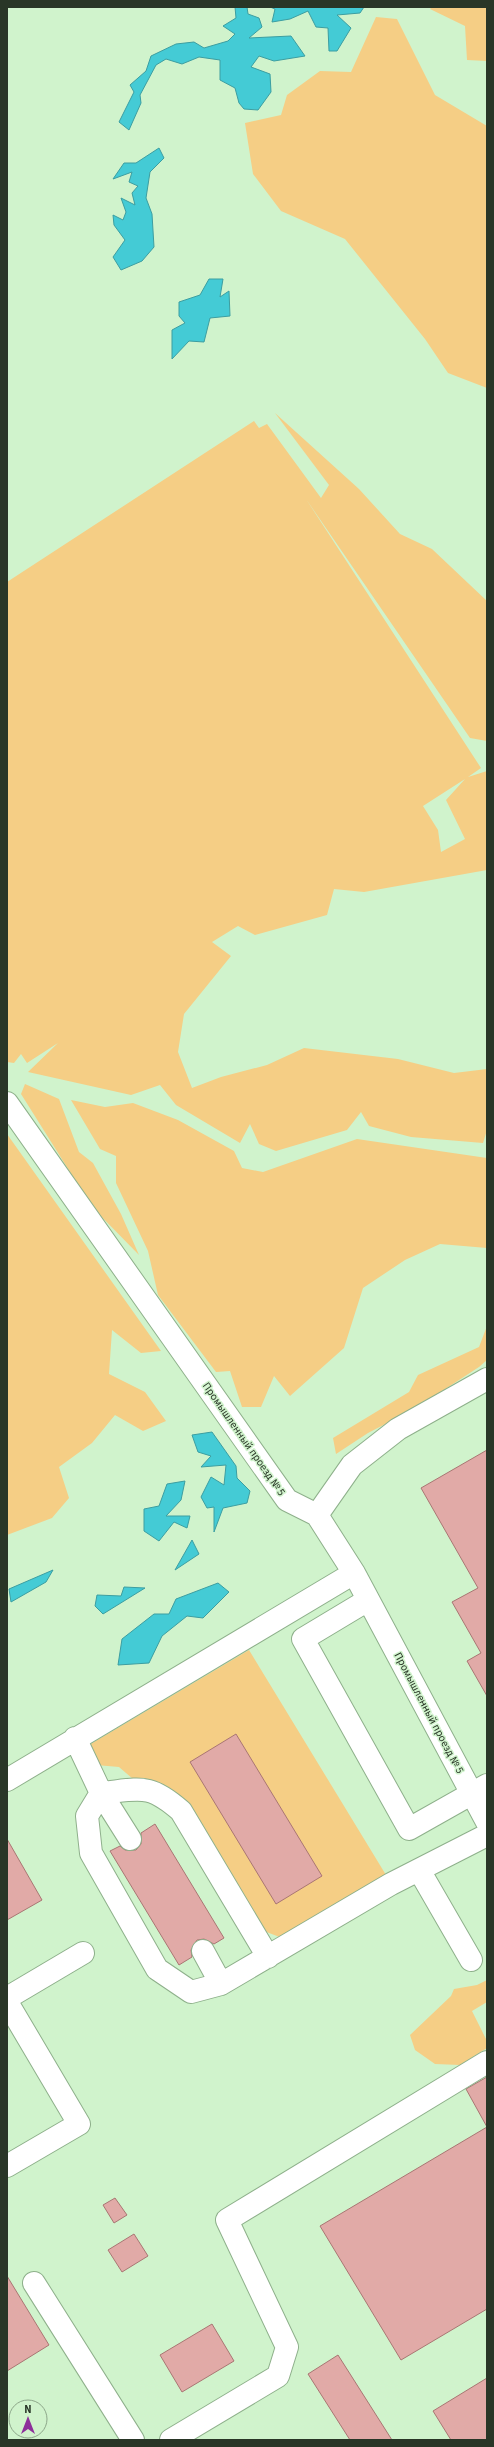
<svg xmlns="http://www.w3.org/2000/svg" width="494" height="2447" font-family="'Source Sans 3',sans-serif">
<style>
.green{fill:#f5ce85;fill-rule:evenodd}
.water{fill:#44cbd5;stroke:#3c9ea1}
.building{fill:#e1aaa7;stroke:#a97673}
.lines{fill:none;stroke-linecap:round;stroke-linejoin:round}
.minor-casing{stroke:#8eb08b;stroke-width:24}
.minor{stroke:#fff;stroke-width:22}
.labels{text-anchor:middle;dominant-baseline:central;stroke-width:3;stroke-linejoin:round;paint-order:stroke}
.street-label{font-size:11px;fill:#293627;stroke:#d0f3cc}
</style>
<rect width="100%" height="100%" fill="#d0f3cc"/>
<!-- green -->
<path class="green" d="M 432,7 L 487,7 L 487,61 L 467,60 L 465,26 L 430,9 Z
M 376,17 L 397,19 L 435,95 L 487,126 L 487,388 L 448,373 L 425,339 L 345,239 L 281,211 L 253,174 L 245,123 L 281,115 L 287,95 L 320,71 L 351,72 Z
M 275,413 L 359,489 L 400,534 L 432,549 L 487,601 L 487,741 L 470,738 L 306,499 L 481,768 L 468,777 L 487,771 L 487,870 L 364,892 L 334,889 L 327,915 L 255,935 L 238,926 L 212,942 L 231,956 L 184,1014 L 178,1052 L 192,1088 L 221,1077 L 267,1065 L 304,1048 L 398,1059 L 454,1073 L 487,1069 L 487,1130 L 483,1143 L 411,1137 L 369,1126 L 361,1112 L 347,1130 L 276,1151 L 259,1144 L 250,1124 L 240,1143 L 176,1105 L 160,1085 L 131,1095 L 28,1072 L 58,1043 L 27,1063 L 21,1054 L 14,1063 L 7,1062 L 7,582 L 254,421 L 259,428 L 267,424 L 321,498 L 329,485 ZM 465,779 L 446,800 L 465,839 L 441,852 L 438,830 L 423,806 Z
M 25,1084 L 59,1099 L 79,1152 L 93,1163 L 121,1214 L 139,1255 L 92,1207 L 21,1094 Z
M 71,1100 L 105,1107 L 133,1103 L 178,1120 L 234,1151 L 242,1168 L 263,1172 L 357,1139 L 487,1158 L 487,1248 L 440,1244 L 405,1260 L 363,1288 L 344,1348 L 290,1396 L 274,1376 L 261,1407 L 242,1407 L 230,1371 L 216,1372 L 158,1295 L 148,1251 L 116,1183 L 116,1156 L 100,1149 Z
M 7,1134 L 161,1351 L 141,1353 L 112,1330 L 109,1374 L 145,1392 L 166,1421 L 143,1431 L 115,1415 L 92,1443 L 59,1467 L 69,1498 L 52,1518 L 7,1535 Z
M 487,1326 L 487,1360 L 479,1367 L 416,1408 L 368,1433 L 336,1454 L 333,1438 L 409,1392 L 418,1375 L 479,1347 Z
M 249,1650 L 386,1875 L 282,1938 L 264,1931 L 188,1808 L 167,1786 L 133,1779 L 119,1767 L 96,1765 L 89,1745 Z
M 487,1980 L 487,2002 L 472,2011 L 487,2041 L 487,2048 L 460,2065 L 435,2064 L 415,2050 L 410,2035 L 451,1996 L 454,1989 L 477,1985 Z"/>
<!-- water -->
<path class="water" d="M 235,7 L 247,7 L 248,14 L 259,18 L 262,27 L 249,38 L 291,36 L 305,56 L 274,61 L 259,56 L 251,67 L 270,74 L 271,92 L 258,110 L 244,109 L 239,103 L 235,88 L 220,80 L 220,60 L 199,57 L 182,64 L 166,59 L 156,65 L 140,95 L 141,103 L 129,130 L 119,122 L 134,92 L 130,85 L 146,71 L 151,56 L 176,44 L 194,42 L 204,48 L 228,41 L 235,34 L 223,26 L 236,18 Z
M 270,7 L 364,7 L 360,13 L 337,15 L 351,28 L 337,51 L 329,51 L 328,28 L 316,27 L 308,11 L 290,19 L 272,22 L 275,9 Z
M 159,148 L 164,158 L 150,172 L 146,198 L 152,214 L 154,247 L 142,261 L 121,270 L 113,257 L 125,240 L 114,225 L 113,215 L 123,220 L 126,212 L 121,198 L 135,205 L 132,193 L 138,186 L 129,182 L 132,172 L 113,179 L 124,163 L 136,163 Z
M 209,279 L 223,279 L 220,297 L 229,291 L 230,316 L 210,318 L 204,342 L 189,341 L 172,359 L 172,330 L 185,323 L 179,316 L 179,302 L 200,295 Z
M 212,1432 L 236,1466 L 237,1478 L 250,1491 L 247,1503 L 223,1508 L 214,1532 L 214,1507 L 207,1508 L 201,1497 L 211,1477 L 224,1485 L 226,1465 L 201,1467 L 211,1456 L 198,1452 L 192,1435 Z
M 185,1481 L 181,1500 L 166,1516 L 190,1516 L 187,1528 L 174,1522 L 159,1541 L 144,1531 L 144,1509 L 159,1506 L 167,1484 Z
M 192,1540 L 199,1554 L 175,1570 Z
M 53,1570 L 46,1582 L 11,1602 L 9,1589 Z
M 218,1583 L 229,1592 L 203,1618 L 187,1616 L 162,1636 L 149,1663 L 118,1665 L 122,1639 L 154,1614 L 169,1614 L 176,1599 Z
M 124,1587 L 145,1588 L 103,1614 L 95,1606 L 97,1595 L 121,1596 Z"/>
<!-- building -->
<path class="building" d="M 487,1450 L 487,1696 L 467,1661 L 481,1653 L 452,1602 L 478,1588 L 421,1488 Z
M 236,1734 L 322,1876 L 276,1904 L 190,1762 Z
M 155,1824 L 224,1938 L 214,1944 L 204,1939 L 197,1940 L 191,1950 L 192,1957 L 179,1965 L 110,1851 L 120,1846 L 125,1850 L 136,1850 L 141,1844 L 141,1833 Z
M 7,1839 L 42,1900 L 7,1920 Z
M 487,2077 L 487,2309 L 401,2360 L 320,2226 L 487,2127 L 466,2089 Z
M 115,2198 L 127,2215 L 114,2223 L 103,2205 Z
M 134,2234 L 148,2256 L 122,2272 L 108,2250 Z
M 7,2276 L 49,2345 L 7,2371 Z
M 212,2324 L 234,2361 L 182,2392 L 160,2355 Z
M 338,2355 L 392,2440 L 350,2440 L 308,2374 Z
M 487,2378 L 487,2440 L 451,2440 L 433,2411 Z"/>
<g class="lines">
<defs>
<path id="minor" d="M 7,1103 L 287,1500 L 317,1515 L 354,1573 L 487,1822
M 317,1515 L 352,1465 L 398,1429 L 487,1379
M 368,1600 L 303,1639 L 409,1829 L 487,1785
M 75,1738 L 101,1793 L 130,1839
M 7,1780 L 354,1573
M 419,1870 L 471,1960
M 203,1951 L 221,1984 L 391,1884 L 487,1835
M 221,1984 L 191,1992 L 157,1969 L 91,1853 L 87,1816 L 101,1793 C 141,1789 149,1783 181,1811 L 268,1957
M 7,1998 L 83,1953
M 7,2002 L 79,2124 L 7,2166
M 34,2283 L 133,2440
M 171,2440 L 278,2376 L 287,2347 L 227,2220 L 487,2062"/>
</defs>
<!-- minor casing -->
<use href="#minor" class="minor-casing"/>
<!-- minor -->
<use href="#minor" class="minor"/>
</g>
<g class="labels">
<!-- street labels -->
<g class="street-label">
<text transform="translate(244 1439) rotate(55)">Промышленный проезд № 5</text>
<text transform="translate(429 1713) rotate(62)">Промышленный проезд № 5</text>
</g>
</g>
<!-- border -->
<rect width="494" height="2447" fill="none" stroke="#293627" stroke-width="16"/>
<!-- north arrow -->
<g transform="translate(28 2419)"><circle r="19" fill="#d0f3cc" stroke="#8da78a"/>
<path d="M0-3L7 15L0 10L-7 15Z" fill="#8d309a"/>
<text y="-6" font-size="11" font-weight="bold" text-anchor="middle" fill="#293627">N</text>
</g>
</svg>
